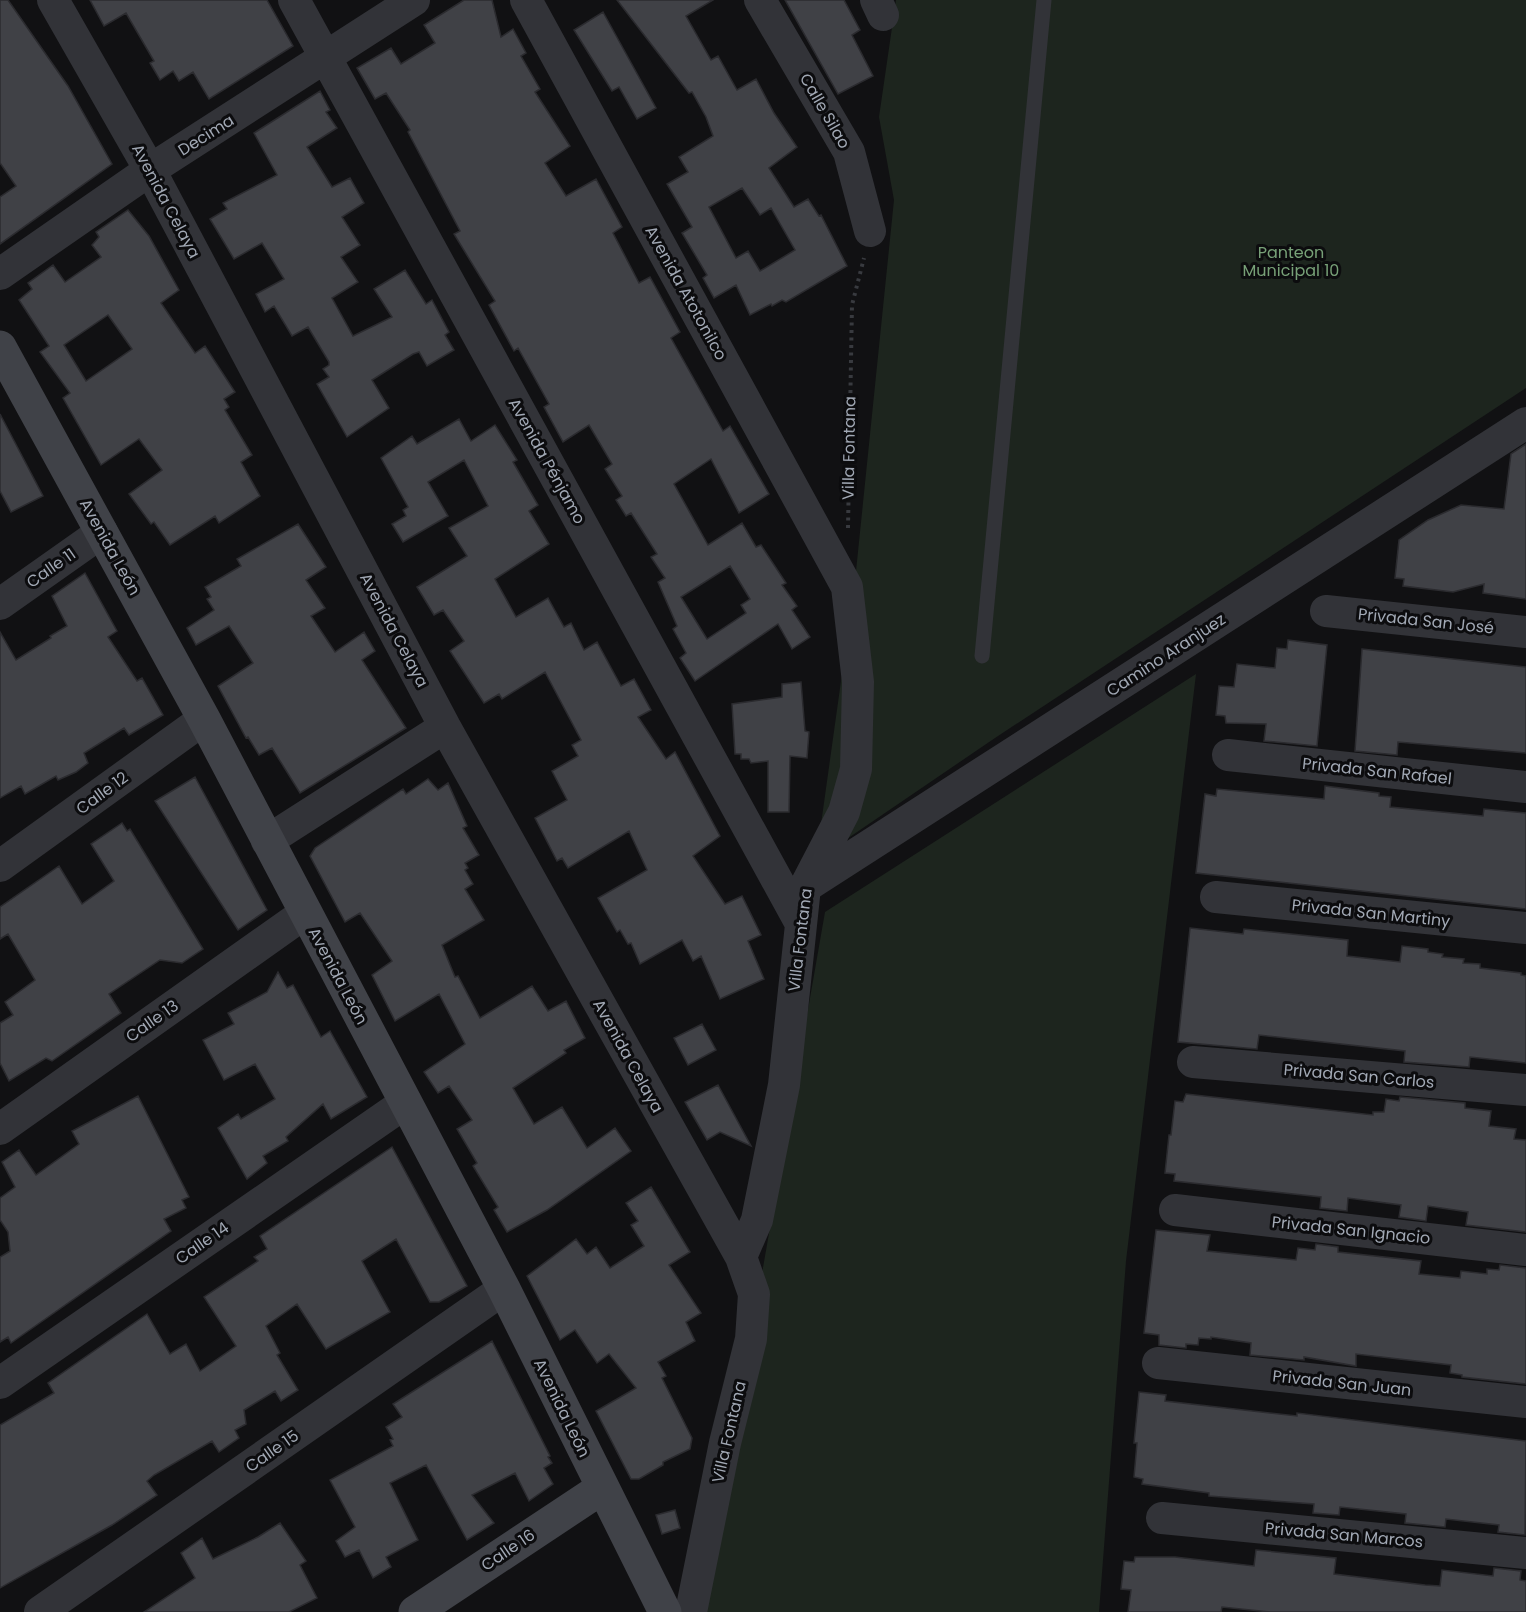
<svg xmlns="http://www.w3.org/2000/svg" width="1526" height="1612" font-family="Poppins,sans-serif">
<style>
.green{fill:#1d251e}
.building{fill:#404146;stroke:#2b2b2f;stroke-width:1.5;fill-rule:evenodd}
.lines{fill:none;stroke-linecap:round;stroke-linejoin:round}
.path{stroke:#383a3f;stroke-width:4;stroke-dasharray:3 4.5;stroke-linecap:butt}
.lane{stroke:#323338;stroke-width:15}
.street{stroke:#323338;stroke-width:32}
.secondary{stroke:#404248;stroke-width:33}
.labels{text-anchor:middle;dominant-baseline:central;stroke-width:6;stroke-linejoin:round;paint-order:stroke}
.street-label{font-size:16px;fill:#a1a8b4;stroke:#0c0c0e}
.park-label{font-size:16px;fill:#77a077;stroke:#0c0c0e}
</style>
<rect width="100%" height="100%" fill="#111113"/>
<!-- green -->
<path class="green" d="M 896,0 L 1526,0 L 1526,388 L 995,738 L 816,860 L 855,581 L 894,200 L 879,117 Z
M 1196,674 L 1126,1261 L 1099,1612 L 703,1612 L 825,912 Z"/>
<!-- building -->
<path class="building" d="M 0,0 L 8,0 L 68,86 L 112,164 L 0,244 L 0,197 L 16,186 L 0,163 Z
M 90,0 L 267,0 L 293,46 L 209,99 L 193,72 L 179,81 L 173,71 L 160,80 L 150,63 L 154,61 L 126,13 L 104,26 Z
M 464,0 L 492,0 L 501,37 L 513,29 L 526,53 L 521,56 L 540,89 L 535,92 L 570,146 L 545,163 L 566,196 L 596,179 L 622,227 L 613,233 L 639,283 L 650,277 L 680,332 L 671,338 L 723,431 L 730,426 L 769,494 L 739,513 L 711,459 L 674,484 L 708,545 L 742,523 L 756,547 L 761,545 L 786,583 L 782,585 L 797,606 L 792,610 L 810,637 L 792,649 L 778,624 L 695,681 L 680,658 L 686,653 L 673,629 L 677,626 L 658,582 L 665,578 L 651,557 L 657,554 L 631,513 L 626,516 L 616,500 L 622,496 L 605,469 L 612,464 L 589,425 L 563,442 L 544,407 L 549,404 L 518,348 L 514,351 L 489,305 L 495,301 L 454,234 L 460,231 L 408,132 L 410,130 L 386,93 L 375,99 L 357,68 L 391,48 L 401,64 L 435,43 L 424,25 ZM 730,566 L 750,599 L 741,605 L 746,613 L 707,639 L 681,597 Z
M 617,0 L 713,0 L 686,16 L 711,60 L 718,56 L 737,90 L 756,79 L 774,113 L 797,147 L 769,168 L 794,207 L 808,199 L 819,216 L 821,215 L 847,266 L 786,302 L 782,300 L 772,306 L 771,304 L 750,315 L 736,285 L 714,298 L 703,278 L 707,275 L 682,233 L 692,227 L 667,184 L 688,172 L 679,157 L 713,136 L 706,117 L 692,92 L 689,93 ZM 742,188 L 760,215 L 771,208 L 795,250 L 760,271 L 748,251 L 736,258 L 709,207 Z
M 785,0 L 844,0 L 860,30 L 852,35 L 873,76 L 838,94 Z
M 603,12 L 656,108 L 637,119 L 619,87 L 612,91 L 574,30 Z
M 320,91 L 330,110 L 326,112 L 337,128 L 307,147 L 332,187 L 350,178 L 364,203 L 342,217 L 360,245 L 341,257 L 358,282 L 332,298 L 353,336 L 392,317 L 374,289 L 405,270 L 426,304 L 432,300 L 449,332 L 445,335 L 454,350 L 427,366 L 419,352 L 413,354 L 372,380 L 389,408 L 347,437 L 317,384 L 329,377 L 323,369 L 329,365 L 329,362 L 308,327 L 292,336 L 274,306 L 265,312 L 256,294 L 284,279 L 262,243 L 234,259 L 210,219 L 227,209 L 223,203 L 277,175 L 254,133 Z
M 128,210 L 149,236 L 179,290 L 161,303 L 195,353 L 205,346 L 235,392 L 224,399 L 229,407 L 225,410 L 252,455 L 241,462 L 260,496 L 219,523 L 215,516 L 170,545 L 154,522 L 151,524 L 129,494 L 162,470 L 139,439 L 101,465 L 63,398 L 70,393 L 40,352 L 49,346 L 19,300 L 32,289 L 28,283 L 53,265 L 65,282 L 101,257 L 92,245 L 99,237 L 96,232 ZM 108,315 L 132,349 L 86,381 L 64,345 Z
M 0,414 L 43,496 L 11,512 L 0,491 Z
M 459,419 L 471,441 L 495,425 L 517,460 L 513,462 L 538,505 L 529,511 L 549,544 L 495,579 L 516,617 L 548,598 L 564,627 L 571,623 L 584,650 L 597,642 L 621,686 L 634,679 L 651,710 L 638,717 L 666,759 L 675,752 L 720,836 L 693,856 L 725,904 L 742,896 L 761,935 L 748,941 L 764,979 L 720,999 L 701,956 L 693,961 L 682,940 L 640,964 L 631,943 L 628,944 L 620,930 L 617,932 L 598,898 L 647,870 L 629,831 L 568,868 L 562,858 L 557,861 L 535,818 L 567,800 L 552,771 L 578,756 L 572,745 L 581,740 L 545,672 L 502,699 L 499,694 L 484,703 L 450,651 L 464,641 L 443,610 L 434,615 L 417,587 L 467,556 L 449,528 L 488,506 L 464,460 L 428,482 L 448,516 L 403,542 L 392,524 L 406,516 L 403,510 L 408,507 L 381,458 L 412,436 L 417,444 Z
M 1526,444 L 1526,599 L 1483,593 L 1484,584 L 1453,592 L 1403,586 L 1404,579 L 1395,578 L 1399,540 L 1428,520 L 1461,505 L 1504,509 L 1511,454 Z
M 298,524 L 326,567 L 306,580 L 325,608 L 311,616 L 335,652 L 364,632 L 375,651 L 362,660 L 406,728 L 300,793 L 272,748 L 259,755 L 248,737 L 246,738 L 218,686 L 253,663 L 229,626 L 196,645 L 187,628 L 214,610 L 207,599 L 211,597 L 205,587 L 241,566 L 237,559 Z
M 85,573 L 117,631 L 108,637 L 137,681 L 142,678 L 163,715 L 129,735 L 124,728 L 84,753 L 88,763 L 76,772 L 58,780 L 56,776 L 25,794 L 21,786 L 0,798 L 0,632 L 16,660 L 51,638 L 50,636 L 67,626 L 52,596 Z
M 1288,640 L 1327,645 L 1317,746 L 1264,741 L 1266,724 L 1226,723 L 1225,716 L 1216,715 L 1219,686 L 1234,687 L 1237,664 L 1275,668 L 1277,648 L 1287,649 Z
M 1362,649 L 1526,667 L 1526,753 L 1398,742 L 1397,755 L 1355,751 Z
M 801,682 L 805,731 L 809,732 L 807,758 L 790,756 L 789,812 L 768,812 L 768,761 L 751,763 L 749,759 L 741,759 L 741,754 L 735,754 L 732,704 L 782,697 L 782,684 Z
M 195,777 L 267,910 L 238,930 L 155,801 Z
M 428,779 L 438,790 L 448,783 L 467,826 L 463,828 L 479,855 L 465,863 L 468,868 L 465,870 L 473,884 L 465,889 L 484,920 L 442,945 L 455,977 L 458,976 L 480,1018 L 532,986 L 548,1011 L 566,1001 L 585,1038 L 564,1050 L 566,1053 L 513,1088 L 534,1124 L 562,1107 L 587,1148 L 615,1128 L 631,1151 L 547,1210 L 507,1232 L 494,1210 L 498,1207 L 473,1166 L 477,1163 L 457,1129 L 472,1120 L 449,1086 L 438,1093 L 424,1072 L 465,1044 L 439,994 L 395,1021 L 372,975 L 392,961 L 360,913 L 345,922 L 310,856 L 315,848 L 403,789 L 406,794 Z
M 1325,786 L 1379,793 L 1379,796 L 1391,797 L 1390,807 L 1483,816 L 1484,809 L 1526,813 L 1526,909 L 1196,873 L 1205,794 L 1216,796 L 1217,789 L 1324,799 Z
M 122,823 L 127,831 L 130,829 L 203,949 L 182,963 L 160,960 L 109,994 L 121,1013 L 52,1061 L 46,1058 L 9,1081 L 0,1063 L 0,1023 L 13,1015 L 5,1002 L 35,980 L 8,934 L 0,939 L 0,907 L 59,866 L 82,904 L 114,881 L 91,844 Z
M 1190,928 L 1243,934 L 1244,929 L 1348,940 L 1347,956 L 1400,962 L 1402,946 L 1428,949 L 1428,952 L 1443,954 L 1442,957 L 1464,959 L 1463,963 L 1480,964 L 1480,968 L 1521,973 L 1521,975 L 1526,976 L 1526,1063 L 1470,1057 L 1469,1067 L 1404,1062 L 1405,1051 L 1259,1035 L 1257,1049 L 1178,1042 Z
M 278,972 L 287,988 L 293,985 L 321,1037 L 330,1031 L 367,1097 L 331,1119 L 323,1104 L 286,1137 L 288,1141 L 263,1156 L 267,1163 L 247,1179 L 218,1128 L 238,1114 L 241,1119 L 275,1099 L 255,1064 L 224,1080 L 203,1040 L 234,1024 L 228,1013 L 267,992 Z
M 702,1024 L 716,1050 L 688,1065 L 674,1038 Z
M 718,1085 L 751,1146 L 720,1132 L 707,1140 L 685,1102 Z
M 1186,1094 L 1373,1115 L 1373,1112 L 1384,1112 L 1386,1099 L 1399,1101 L 1400,1097 L 1465,1103 L 1465,1108 L 1491,1111 L 1489,1126 L 1516,1129 L 1514,1139 L 1526,1140 L 1526,1232 L 1466,1225 L 1468,1212 L 1428,1206 L 1426,1221 L 1399,1217 L 1401,1205 L 1348,1198 L 1347,1211 L 1320,1208 L 1321,1197 L 1174,1181 L 1175,1174 L 1165,1173 L 1169,1135 L 1171,1135 L 1175,1101 L 1183,1102 Z
M 138,1096 L 189,1197 L 182,1200 L 186,1208 L 164,1219 L 171,1231 L 11,1343 L 8,1337 L 0,1342 L 0,1257 L 10,1251 L 8,1232 L 0,1220 L 0,1198 L 15,1187 L 2,1162 L 19,1150 L 36,1175 L 79,1144 L 72,1131 Z
M 392,1147 L 467,1286 L 439,1302 L 430,1302 L 396,1239 L 362,1261 L 390,1312 L 326,1349 L 297,1304 L 266,1326 L 280,1353 L 277,1355 L 298,1390 L 281,1401 L 275,1391 L 244,1410 L 246,1424 L 235,1430 L 239,1438 L 219,1452 L 212,1441 L 154,1475 L 147,1481 L 157,1495 L 112,1525 L 0,1588 L 0,1425 L 54,1393 L 48,1383 L 147,1314 L 170,1354 L 186,1344 L 200,1371 L 236,1346 L 204,1297 L 258,1261 L 254,1257 L 267,1249 L 260,1236 Z
M 651,1187 L 690,1252 L 669,1265 L 701,1313 L 686,1322 L 695,1341 L 658,1362 L 666,1376 L 662,1378 L 692,1438 L 690,1449 L 663,1462 L 663,1465 L 639,1479 L 631,1479 L 596,1411 L 636,1388 L 609,1354 L 597,1363 L 575,1330 L 560,1340 L 527,1276 L 576,1239 L 587,1254 L 596,1247 L 610,1268 L 644,1246 L 631,1225 L 638,1221 L 626,1203 Z
M 1156,1230 L 1210,1235 L 1207,1251 L 1296,1260 L 1298,1248 L 1315,1250 L 1316,1244 L 1338,1247 L 1338,1252 L 1421,1261 L 1419,1274 L 1460,1278 L 1461,1271 L 1487,1274 L 1487,1269 L 1499,1270 L 1500,1265 L 1526,1268 L 1526,1384 L 1462,1377 L 1462,1375 L 1450,1373 L 1451,1365 L 1356,1354 L 1356,1366 L 1304,1357 L 1304,1360 L 1250,1355 L 1251,1343 L 1211,1337 L 1211,1339 L 1199,1338 L 1198,1345 L 1186,1344 L 1186,1348 L 1159,1345 L 1159,1335 L 1144,1333 Z
M 492,1341 L 550,1456 L 548,1457 L 552,1463 L 544,1468 L 553,1484 L 529,1501 L 515,1473 L 472,1495 L 494,1523 L 467,1540 L 426,1465 L 390,1483 L 418,1540 L 386,1557 L 391,1567 L 373,1578 L 359,1550 L 345,1557 L 336,1541 L 355,1527 L 330,1480 L 393,1446 L 390,1440 L 393,1439 L 386,1427 L 402,1417 L 393,1404 Z
M 1139,1392 L 1166,1395 L 1165,1401 L 1297,1416 L 1297,1413 L 1526,1441 L 1525,1535 L 1498,1532 L 1499,1525 L 1446,1519 L 1445,1527 L 1405,1523 L 1406,1514 L 1340,1507 L 1339,1515 L 1313,1513 L 1314,1504 L 1209,1496 L 1209,1493 L 1142,1484 L 1143,1479 L 1134,1477 L 1137,1443 L 1134,1443 Z
M 675,1510 L 680,1528 L 662,1534 L 656,1515 Z
M 280,1523 L 306,1561 L 300,1565 L 317,1598 L 289,1612 L 144,1612 L 195,1578 L 181,1553 L 202,1538 L 213,1559 L 258,1537 Z
M 1256,1550 L 1336,1558 L 1334,1574 L 1425,1585 L 1440,1586 L 1442,1570 L 1493,1576 L 1494,1568 L 1521,1571 L 1520,1580 L 1526,1581 L 1526,1612 L 1270,1612 L 1222,1607 L 1221,1612 L 1128,1612 L 1131,1590 L 1121,1589 L 1124,1561 L 1134,1562 L 1135,1557 L 1175,1557 L 1254,1566 Z"/>
<g class="lines">
<!-- path -->
<path class="path" d="M 848,528 L 852,305 L 864,258"/>
<!-- lane -->
<path class="lane" d="M 982,656 L 1044,0"/>
<!-- street -->
<path class="street" d="M 53,0 L 150,170 L 445,727 L 741,1257
M 294,0 L 800,922
M 526,0 L 847,587 L 858,682 L 856,769 L 844,812 L 805,887 L 784,1085 L 757,1220 L 741,1257 L 754,1294 L 751,1339 L 725,1443 L 691,1612
M 760,0 L 849,152 L 870,231
M 876,0 L 883,15
M 0,274 L 150,170 L 414,0
M 0,604 L 102,532
M 1326,611 L 1526,632
M 1228,755 L 1526,787
M 267,841 L 445,727
M 0,866 L 204,719
M 805,887 L 1526,423
M 1216,897 L 1526,928
M 1193,1062 L 1526,1090
M 0,1129 L 305,913
M 1175,1210 L 1526,1250
M 1158,1363 L 1526,1402
M 0,1383 L 405,1103
M 1162,1518 L 1526,1553
M 40,1612 L 504,1289"/>
<!-- secondary -->
<path class="secondary" d="M 0,347 L 204,719 L 504,1289 L 665,1612
M 415,1612 L 602,1488"/>
</g>
<g class="labels">
<!-- street labels -->
<g class="street-label">
<text transform="translate(825 111) rotate(60)">Calle Silao</text>
<text transform="translate(206 135) rotate(-32)">Decima</text>
<text transform="translate(166 201) rotate(62)">Avenida Celaya</text>
<text transform="translate(686 293) rotate(61)">Avenida Atotonilco</text>
<text transform="translate(849 448) rotate(-89)">Villa Fontana</text>
<text transform="translate(547 461) rotate(61)">Avenida Pénjamo</text>
<text transform="translate(110 547) rotate(61)">Avenida León</text>
<text transform="translate(51 568) rotate(-35)">Calle 11</text>
<text transform="translate(1426 621) rotate(6)">Privada San José</text>
<text transform="translate(394 630) rotate(62)">Avenida Celaya</text>
<text transform="translate(1166 655) rotate(-33)">Camino Aranjuez</text>
<text transform="translate(1377 771) rotate(6)">Privada San Rafael</text>
<text transform="translate(102 793) rotate(-36)">Calle 12</text>
<text transform="translate(1371 913) rotate(6)">Privada San Martiny</text>
<text transform="translate(800 940) rotate(-83)">Villa Fontana</text>
<text transform="translate(338 976) rotate(62)">Avenida León</text>
<text transform="translate(152 1021) rotate(-35)">Calle 13</text>
<text transform="translate(628 1056) rotate(61)">Avenida Celaya</text>
<text transform="translate(1359 1076) rotate(5)">Privada San Carlos</text>
<text transform="translate(1351 1230) rotate(6)">Privada San Ignacio</text>
<text transform="translate(202 1243) rotate(-35)">Calle 14</text>
<text transform="translate(1342 1383) rotate(6)">Privada San Juan</text>
<text transform="translate(562 1408) rotate(64)">Avenida León</text>
<text transform="translate(729 1432) rotate(-77)">Villa Fontana</text>
<text transform="translate(272 1451) rotate(-35)">Calle 15</text>
<text transform="translate(1344 1535) rotate(5)">Privada San Marcos</text>
<text transform="translate(508 1550) rotate(-34)">Calle 16</text>
</g>
<!-- park labels -->
<g class="park-label">
<text x="1291" y="252">Panteon<tspan x="1291" dy="18">Municipal 10</tspan></text>
</g>
</g>
</svg>
